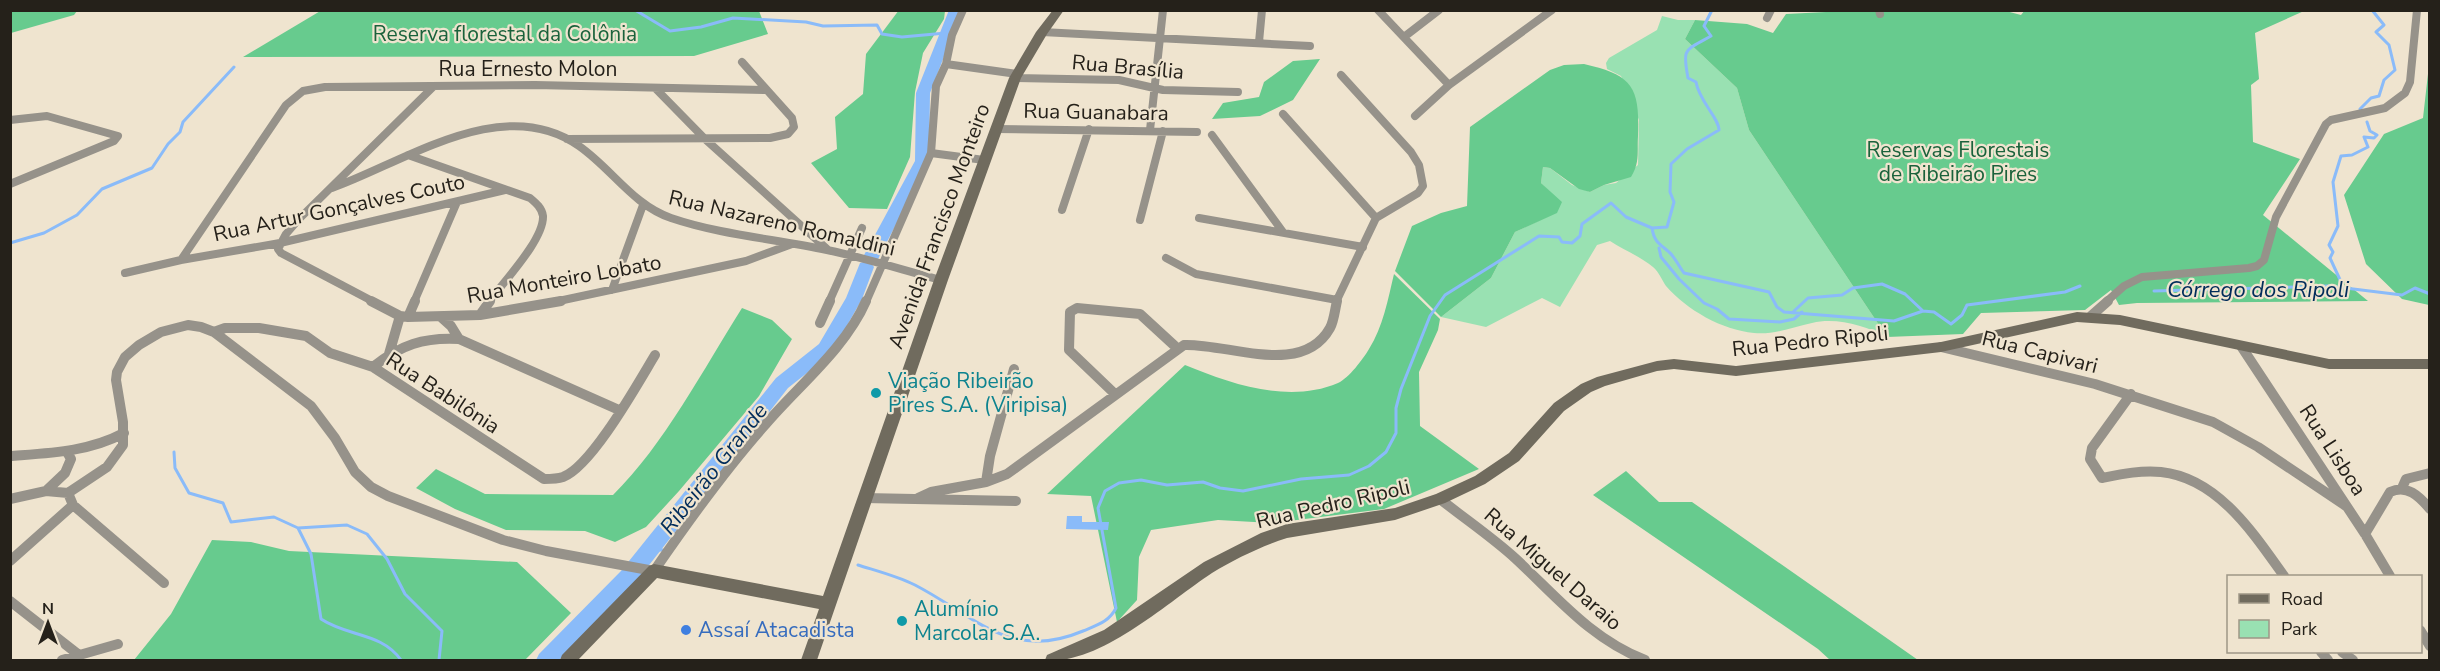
<svg xmlns="http://www.w3.org/2000/svg" width="2440" height="671" font-family="'Nunito Sans',sans-serif">
<style>
.green{fill:#99e1b2}
.forest{fill:#67cb8e}
.water{fill:#8abbf9}
.lines{fill:none;stroke-linecap:round;stroke-linejoin:round}
.stream{stroke:#8abbf9;stroke-width:3}
.river{fill:#8abbf9;fill-rule:evenodd}
.street-far1{stroke:#96928a;stroke-width:8}
.street{stroke:#96928a;stroke-width:10}
.secondary{fill:#706b5e;fill-rule:evenodd}
.culture-dot{fill:#0f9aa8;stroke:#efe4cf;stroke-width:2}
.shop-dot{fill:#3f7fe0;stroke:#efe4cf;stroke-width:2}
.labels{text-anchor:middle;dominant-baseline:central;stroke-width:4.5;stroke-linejoin:round;paint-order:stroke}
.park-label{font-size:21px;fill:#1a623b;stroke:#efe4cf}
.street-label{font-size:21px;fill:#25211a;stroke:#efe4cf}
.culture-label{font-size:21px;fill:#0d838f;stroke:#efe4cf;text-anchor:start}
.shop-label{font-size:21px;fill:#366cbe;stroke:#efe4cf;text-anchor:start}
.water-label{font-size:22px;font-style:italic;fill:#012c5a;stroke:#efe4cf}
</style>
<rect width="100%" height="100%" fill="#efe4cf"/>
<!-- green -->
<path class="green" d="M 1662,16 L 1678,20 L 1695,20 L 1685,39 L 1737,88 L 1749,130 L 1887,337 C 1865,326 1837,317 1812,323 C 1793,327 1774,335 1754,333 C 1722,330 1687,310 1666,286 C 1662,280 1659,272 1653,267 C 1641,257 1624,250 1610,241 L 1597,245 L 1560,307 L 1542,298 L 1486,327 L 1441,317 L 1491,278 L 1515,232 L 1557,212 L 1550,192 L 1541,183 L 1543,167 L 1550,168 L 1572,185 L 1590,192 L 1604,185 L 1616,183 L 1638,165 L 1639,120 L 1621,76 L 1607,69 L 1606,63 L 1609,58 L 1657,30 Z"/>
<!-- forest -->
<path class="forest" d="M 11,10 L 77,10 L 77,11 L 74,15 L 11,33 Z
M 322,10 L 759,11 L 768,34 L 694,56 L 243,57 Z
M 899,10 L 945,11 L 944,19 L 923,53 L 915,92 L 910,157 L 887,209 L 849,208 L 811,163 L 837,149 L 835,117 L 863,94 L 866,54 Z
M 2002,10 L 2021,15 L 2025,10 L 2304,11 L 2255,33 L 2259,79 L 2251,85 L 2253,142 L 2300,159 L 2263,215 L 2368,301 L 2137,303 L 2119,305 L 2111,290 L 2085,310 L 1981,313 L 1963,334 L 1887,337 L 1749,130 L 1737,88 L 1685,39 L 1695,20 L 1747,24 L 1773,33 L 1786,14 L 1846,11 Z
M 1320,59 L 1293,100 L 1260,116 L 1212,119 L 1223,103 L 1259,97 L 1264,82 L 1293,61 Z
M 1584,64 C 1632,75 1640,86 1638,136 C 1637,153 1640,162 1631,177 L 1604,185 L 1590,192 L 1579,189 L 1550,168 L 1543,167 L 1541,183 L 1562,202 L 1557,213 L 1515,232 L 1491,278 L 1441,317 L 1395,271 L 1412,226 L 1441,213 L 1467,206 L 1470,127 L 1550,70 L 1564,65 Z
M 2429,65 L 2430,305 L 2429,305 L 2402,299 L 2366,264 L 2344,195 L 2384,134 L 2423,118 Z
M 1394,274 L 1440,319 L 1438,330 L 1419,372 L 1420,426 L 1479,469 L 1384,509 L 1273,523 L 1218,520 L 1151,530 L 1139,557 L 1137,600 L 1117,622 L 1091,496 L 1047,494 L 1185,365 C 1231,384 1289,404 1338,383 C 1349,378 1363,359 1369,349 C 1383,327 1388,299 1394,274 Z
M 742,308 L 772,320 L 792,339 L 759,396 L 679,491 L 646,527 L 615,542 L 585,531 L 506,530 L 455,509 L 416,488 L 436,469 L 485,494 L 613,495 C 664,445 704,368 742,308 Z
M 1626,471 L 1659,502 L 1692,502 L 1918,660 L 1830,660 L 1818,649 L 1593,495 Z
M 212,540 L 251,542 L 289,551 L 517,562 L 571,613 L 525,660 L 134,660 L 171,614 Z"/>
<!-- water -->
<path class="water" d="M 1067,516 L 1082,516 L 1082,522 L 1109,522 L 1108,530 L 1066,529 Z"/>
<g class="lines">
<!-- stream -->
<path class="stream" d="M 635,10 L 670,31 L 701,27 L 733,18 L 806,22 L 823,26 L 877,25 L 882,34 L 902,37 L 946,33
M 2362,112 L 2360,109 L 2371,98 L 2379,96 L 2384,80 L 2395,70 L 2389,45 L 2376,32 L 2384,25 L 2372,10
M 1652,228 L 1667,227 L 1674,202 L 1670,192 L 1671,164 L 1687,149 L 1719,130 C 1719,118 1699,101 1696,82 L 1688,78 C 1682,47 1685,51 1711,36 L 1704,26 L 1712,10
M 10,243 L 44,233 L 77,215 L 102,189 L 152,168 L 168,144 L 180,132 L 183,122 L 234,67
M 1659,248 L 1661,257 L 1679,279 L 1704,303 L 1717,309 L 1729,319 L 1780,322 L 1794,319 L 1802,312
M 2340,287 L 2342,284 L 2330,258 L 2333,252 L 2329,245 L 2338,226 L 2333,182 L 2341,156 L 2352,155 L 2368,147 L 2364,137 L 2374,138 L 2377,135 L 2370,131 L 2367,122
M 2154,291 L 2329,286 L 2402,295 L 2415,288 L 2430,294
M 1794,311 L 1808,298 L 1842,295 L 1853,288 L 1882,284 L 1905,294 L 1923,311
M 174,452 L 175,468 L 189,493 L 223,503 L 231,522 L 274,517 L 298,528 L 347,525 L 367,534 L 387,559 L 405,594 L 442,631 L 439,660
M 298,528 L 311,554 L 321,619 C 348,637 381,632 401,660
M 651,550 L 664,550
M 858,565 C 877,571 897,576 915,585 C 975,616 1010,662 1083,631 C 1097,625 1109,622 1116,608 L 1098,508 L 1105,491 L 1119,483 L 1141,480 L 1167,485 L 1203,482 L 1220,488 L 1243,491 L 1301,479 L 1349,475 L 1369,466 L 1386,452 L 1396,433 L 1396,408 L 1401,389 L 1430,316 L 1445,295 L 1539,236 L 1559,237 L 1562,242 L 1572,243 L 1580,236 L 1582,224 L 1611,203 L 1626,217 L 1652,228 C 1654,242 1660,244 1669,252 C 1675,257 1679,267 1684,273 L 1769,292 L 1777,307 L 1784,312 L 1894,321 L 1923,311 L 1934,312 L 1951,324 L 1962,315 L 1967,305 L 2065,292 L 2080,286"/>
<!-- river -->
<path class="river" d="M 949,10 L 962,10 L 930,93 L 929,161 L 877,261 L 871,263 L 874,267 L 862,299 L 831,354 L 788,388 L 635,583 L 559,660 L 536,660 L 539,654 L 621,571 L 776,378 L 819,344 L 846,298 L 860,263 L 866,261 L 863,257 L 915,161 L 916,93 Z"/>
<!-- street-far1 -->
<path class="street-far1" d="M 1378,10 L 1449,85
M 1879,10 L 1880,14
M 1767,18 L 1771,10
M 1042,32 L 1310,46
M 1404,37 L 1439,10
M 1259,42 L 1262,10
M 946,64 L 1017,74
M 1015,78 L 1119,80 L 1163,90 L 1238,92
M 656,89 L 705,139 L 827,249
M 1283,114 L 1376,218
M 1415,116 L 1449,85 L 1552,10
M 10,120 L 47,116 L 118,136 L 114,141 L 10,184
M 995,129 L 1197,132
M 1150,130 L 1163,10
M 1212,135 L 1283,232
M 567,139 L 770,138 L 788,134 L 794,127 L 792,118 L 742,62
M 931,153 L 984,160
M 408,155 L 530,198 C 536,203 542,208 543,216 C 544,240 503,282 489,302
M 332,188 C 405,162 503,92 579,146 C 612,169 633,205 671,218 C 721,235 776,239 827,250 C 865,258 903,270 941,280
M 1062,210 L 1089,129
M 1199,218 L 1363,247
M 1140,220 L 1163,131
M 1166,258 L 1196,274 L 1337,300
M 181,260 L 280,243 L 505,190
M 125,273 L 181,260 L 286,105 L 303,91 L 325,87 L 535,85 L 764,90
M 612,290 L 643,205
M 374,302 L 281,253 L 278,249 L 286,234 L 299,219 L 433,87
M 414,302 L 457,202
M 554,302 L 746,261 L 792,244
M 829,302 L 862,228
M 866,302 L 931,153 L 936,86 L 946,64 L 952,35 L 963,10
M 1336,302 L 1376,218 L 1418,193 L 1423,186 L 1419,165 L 1411,152 L 1341,75
M 2106,302 L 2124,286 L 2142,277 L 2249,268 L 2257,266 L 2264,260 L 2276,217 L 2326,124 L 2331,120 L 2385,108 L 2405,93 L 2410,82 L 2417,10"/>
<!-- street -->
<path class="street" d="M 371,301 L 400,316 L 408,317 L 480,315 L 561,301
M 480,315 L 490,301
M 2091,316 L 2108,301
M 408,317 L 415,301
M 441,317 L 451,326 L 459,339 L 619,410
M 820,323 L 830,301
M 214,332 L 225,328 L 259,328 L 306,336 L 330,353 L 373,367 L 544,479 C 550,479 557,479 563,477 C 592,466 638,383 655,355
M 2241,346 L 2365,534 L 2390,576
M 1941,347 L 2095,384 L 2213,422 L 2258,447 L 2346,506
M 389,354 L 400,316
M 373,367 C 400,345 424,337 459,339
M 1014,369 L 990,456 L 986,482 L 1007,474 L 1184,345 C 1228,343 1302,378 1330,328 C 1334,321 1335,309 1337,301
M 1115,394 L 1069,350 L 1070,312 L 1077,308 L 1140,314 L 1177,348
M 2131,394 L 2092,448 L 2090,459 L 2102,478 C 2122,474 2141,470 2161,472 C 2218,478 2254,534 2284,576
M 10,456 C 50,453 88,452 124,433
M 2402,488 L 2406,479 L 2430,473
M 46,491 L 65,473 L 71,459 L 67,452
M 68,493 L 107,467 L 123,445 L 123,422 L 116,380 L 117,372 L 125,357 L 139,345 L 161,332 L 188,325 L 201,327 L 214,332 L 311,406 L 335,438 L 355,472 L 371,487 L 388,496 L 503,540 L 546,551 L 654,571 C 689,520 724,471 765,425 C 798,386 845,349 866,301
M 864,498 L 1016,501
M 918,498 L 931,492 L 986,482
M 10,499 L 46,491 L 68,493 L 73,505 L 164,583
M 1440,499 C 1465,519 1492,537 1516,559 C 1557,597 1591,639 1645,660
M 2365,534 L 2390,492 C 2407,484 2419,496 2430,509
M 10,561 L 73,505
M 10,601 L 79,655
M 2420,630 L 2430,646
M 2321,652 L 2328,660
M 2342,652 L 2353,660
M 62,660 L 118,644"/>
<!-- secondary -->
<path class="secondary" d="M 1053,10 L 1064,10 L 1047,34 L 1021,78 L 948,280 L 817,660 L 801,660 L 819,609 L 657,578 L 578,660 L 560,660 L 562,655 L 649,566 L 654,564 L 823,596 L 934,280 L 1009,78 L 1036,32 Z
M 2077,312 L 2120,315 L 2329,359 L 2430,359 L 2430,369 L 2329,369 L 2120,325 L 2077,322 L 1941,352 L 1736,376 L 1674,369 L 1657,371 L 1605,386 L 1591,392 L 1564,411 L 1519,461 L 1485,484 L 1445,503 L 1395,520 L 1287,538 C 1262,546 1235,559 1212,573 C 1168,602 1099,666 1045,660 L 1047,655 L 1104,630 L 1204,562 L 1261,533 L 1287,524 L 1395,508 L 1436,494 L 1475,476 L 1509,453 L 1554,403 L 1581,384 L 1597,377 L 1657,361 L 1674,359 L 1736,366 L 1941,342 Z"/>
</g>
<!-- markers -->
<g class="culture-dot">
<circle cx="876" cy="393" r="6"/>
<circle cx="902" cy="621" r="6"/>
</g>
<circle class="shop-dot" cx="686" cy="630" r="6"/>
<g class="labels">
<!-- park labels -->
<g class="park-label">
<text x="505" y="34">Reserva florestal da Colônia</text>
<text x="1958" y="150">Reservas Florestais<tspan x="1958" dy="24">de Ribeirão Pires</tspan></text>
</g>
<!-- street labels -->
<g class="street-label">
<text transform="translate(1128 67) rotate(5)">Rua Brasília</text>
<text x="528" y="69">Rua Ernesto Molon</text>
<text transform="translate(1096 112) rotate(1)">Rua Guanabara</text>
<text transform="translate(339 208) rotate(-12)">Rua Artur Gonçalves Couto</text>
<text transform="translate(782 223) rotate(13)">Rua Nazareno Romaldini</text>
<text transform="translate(939 226) rotate(-70)">Avenida Francisco Monteiro</text>
<text transform="translate(564 279) rotate(-10)">Rua Monteiro Lobato</text>
<text transform="translate(1810 341) rotate(-6)">Rua Pedro Ripoli</text>
<text transform="translate(2040 352) rotate(14)">Rua Capivari</text>
<text transform="translate(443 393) rotate(33)">Rua Babilônia</text>
<text transform="translate(2333 450) rotate(57)">Rua Lisboa</text>
<text transform="translate(1333 504) rotate(-13)">Rua Pedro Ripoli</text>
<text transform="translate(1553 569) rotate(41)">Rua Miguel Daraio</text>
</g>
<!-- culture labels -->
<g class="culture-label">
<text x="888" y="381">Viação Ribeirão<tspan x="888" dy="24">Pires S.A. (Viripisa)</tspan></text>
<text x="914" y="609">Alumínio<tspan x="914" dy="24">Marcolar S.A.</tspan></text>
</g>
<!-- shop labels -->
<g class="shop-label">
<text x="698" y="630">Assaí Atacadista</text>
</g>
<!-- water labels -->
<g class="water-label">
<text x="2258" y="290">Córrego dos Ripoli</text>
<text transform="translate(714 469) rotate(-52)">Ribeirão Grande</text>
</g>
</g>
<!-- border -->
<rect width="2440" height="671" fill="none" stroke="#25211a" stroke-width="24"/>
<!-- legend -->
<rect x="2227" y="575" width="195" height="78" fill="#efe4cf" stroke="#9e9687" stroke-width="1.5"/>
<rect x="2239" y="594" width="30" height="9" fill="#706b5e" stroke="#9e9687" stroke-width="1.5"/>
<text x="2281" y="605" font-size="18" fill="#25211a">Road</text>
<rect x="2239" y="620" width="30" height="18" fill="#99e1b2" stroke="#9e9687" stroke-width="1.5"/>
<text x="2281" y="635" font-size="18" fill="#25211a">Park</text>
<!-- north arrow -->
<g transform="translate(48 623)" stroke="#efe4cf" stroke-width="4.5" paint-order="stroke">
<path d="M0-4.5L10 22L0 15L-10 22Z" fill="#25211a"/>
<text y="-9" font-size="16" font-weight="bold" text-anchor="middle" fill="#25211a">N</text>
</g>
</svg>
